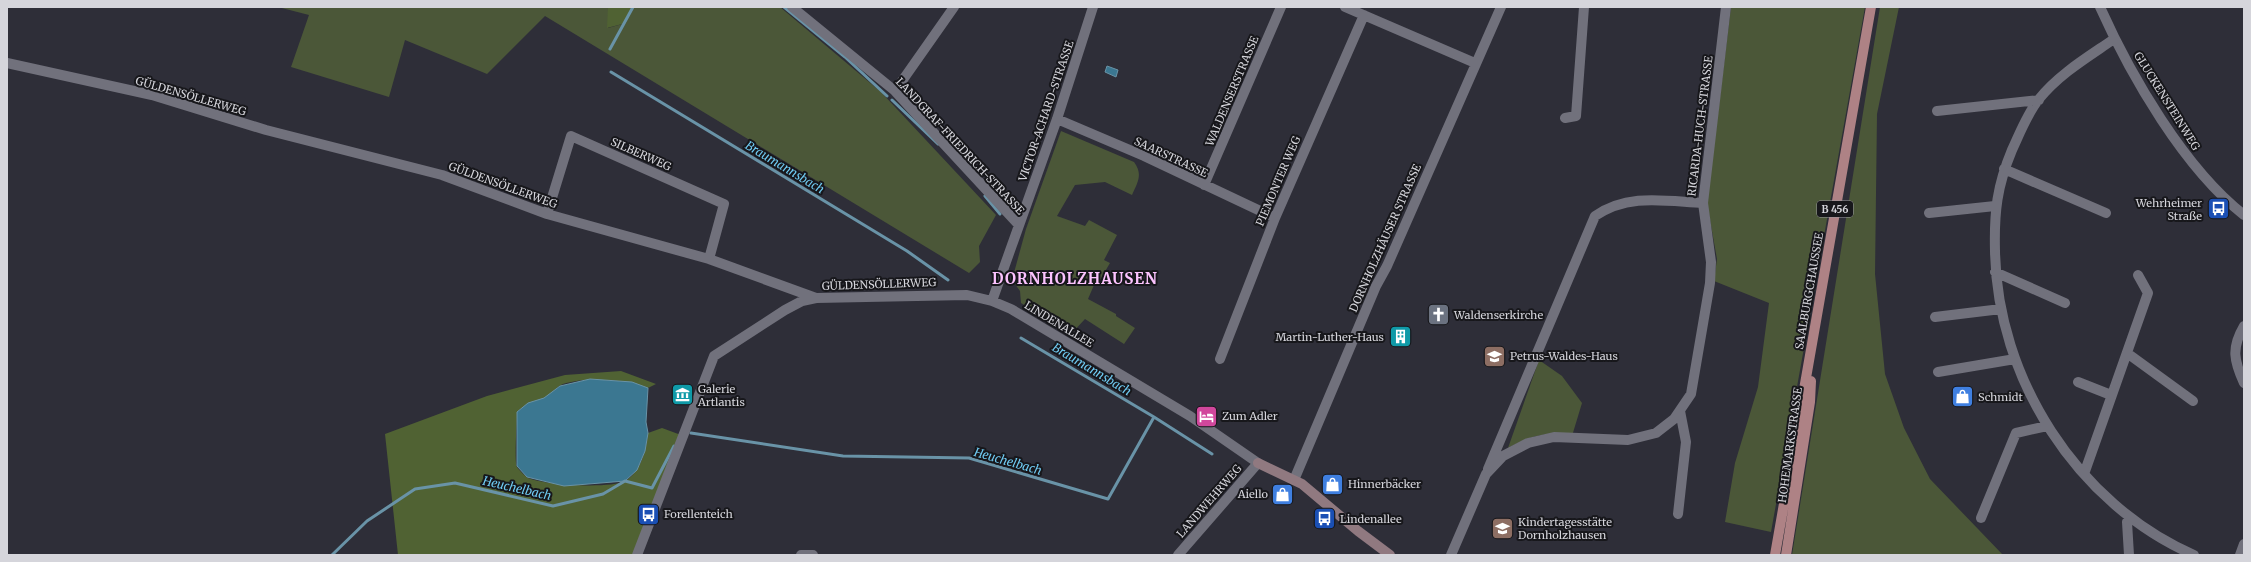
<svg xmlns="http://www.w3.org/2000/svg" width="2251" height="562" font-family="Merriweather,serif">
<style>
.green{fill:#4b5738}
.forest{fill:#506233}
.water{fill:#3b7791;stroke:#6993a7}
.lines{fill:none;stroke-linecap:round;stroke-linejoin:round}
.stream{stroke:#6993a7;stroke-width:3}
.street{stroke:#71717c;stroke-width:10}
.secondary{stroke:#907980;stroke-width:10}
.primary{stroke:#ae8285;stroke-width:10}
.labels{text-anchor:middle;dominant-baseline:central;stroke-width:4;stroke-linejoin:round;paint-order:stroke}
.shield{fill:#17171b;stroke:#9c9ca1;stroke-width:1}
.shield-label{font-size:10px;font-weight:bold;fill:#d5d5db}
.street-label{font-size:11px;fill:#d5d5db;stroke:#17171b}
.poi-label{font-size:11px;fill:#d5d5db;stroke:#17171b;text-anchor:start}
.water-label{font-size:12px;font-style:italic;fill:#70ccf4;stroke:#17171b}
.district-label{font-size:15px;font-weight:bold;letter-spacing:1px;fill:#fcc3fe;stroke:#17171b}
</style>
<rect width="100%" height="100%" fill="#2e2e38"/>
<!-- green -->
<path class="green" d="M 278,7 L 608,7 L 608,28 L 626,23 L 632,7 L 780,7 L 881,92 L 996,215 L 979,246 L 980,262 L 969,273 L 545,16 L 487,74 L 405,40 L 389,97 L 291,67 L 309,15 Z
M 1731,7 L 1865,7 L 1771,532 L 1725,522 L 1735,463 L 1758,387 L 1769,303 L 1714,281 L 1717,259 L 1707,203 Z
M 1880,7 L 1899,7 L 1877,114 L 1875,274 L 1885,374 L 1904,428 L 1930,479 L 2003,555 L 1792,555 Z
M 1061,131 L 1134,162 C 1143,174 1138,182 1132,195 L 1105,182 L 1075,185 L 1057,216 L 1085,226 L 1089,220 L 1117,235 L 1104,260 L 1110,263 L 1100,280 L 1097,278 L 1088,299 L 1116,314 L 1116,316 L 1135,328 L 1124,344 L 1085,319 L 1071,334 L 1021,303 L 1020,291 L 1012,280 L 1026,229 Z
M 1539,360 L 1562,376 L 1582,403 L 1572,436 C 1545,432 1533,435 1508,448 Z"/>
<!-- forest -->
<path class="forest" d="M 608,7 L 632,7 L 626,23 L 607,28 Z
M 621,371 L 656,384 L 648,388 C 626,380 586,376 563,384 C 556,387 551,395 544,399 C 531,405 529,402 517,412 C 517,422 514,462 517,467 C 519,470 525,476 528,478 C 544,485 610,489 625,481 C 641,472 646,450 648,433 L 662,428 L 681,435 L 633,555 L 398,555 L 385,434 L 487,396 L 565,375 Z"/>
<!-- water -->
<path class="water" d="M 1107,66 L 1118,70 L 1116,77 L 1105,72 Z
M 590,379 L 632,382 L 648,388 L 646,422 L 648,433 L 645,451 L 637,470 L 625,481 L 564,486 L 527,477 L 517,466 L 517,412 L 528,403 L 544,398 L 560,386 Z"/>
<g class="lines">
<!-- stream -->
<path class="stream" d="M 784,7 L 845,57 L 887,96
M 610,49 L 633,7
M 611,72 L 907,251 L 948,280
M 892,100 L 938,144
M 985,196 L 1000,214
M 1021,338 L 1154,417
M 691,433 L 843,456 L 969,458 L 1108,499 L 1154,417 L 1212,454
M 332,555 L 367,521 L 415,489 L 455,483 L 553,506 L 603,494 L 625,481 L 652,488 L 674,446"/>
<!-- street -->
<path class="street" d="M 792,7 L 895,91 L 1019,225
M 1345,7 L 1475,63
M 2100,7 C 2131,76 2184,168 2244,215
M 2114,39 C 2088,57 2059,74 2039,99 C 2027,114 2020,133 2012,150 C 1997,186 1994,212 1995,251 C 1997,378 2077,504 2194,555
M 7,63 L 152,95 L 266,130 L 442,175 L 547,214 L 709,259 L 816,298 L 967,295 L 992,301 L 1011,309 L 1190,416 L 1258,463 L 1178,555
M 895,91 L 954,7
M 1937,111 L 2039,100
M 1565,118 L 1576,116 L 1584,7
M 1057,119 L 1144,156 L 1275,218
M 2004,169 L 2106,213
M 1204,185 L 1281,7
M 1929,213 L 1995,206
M 547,214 L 571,136 L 724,204 L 709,259
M 1995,272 L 2065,303
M 992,301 L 1057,119 L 1093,7
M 1935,317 L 2001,309
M 2244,326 C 2231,348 2234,361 2244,383
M 2127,353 L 2193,401
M 1220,359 L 1275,218 L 1364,15
M 1938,372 L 2015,359
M 2078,382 L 2111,395
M 1488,469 L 1595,216 C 1628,193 1665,201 1703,203
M 2084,474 L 2148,293 L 2138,275
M 1294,480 L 1376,286 L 1387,266 L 1501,7
M 1678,514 L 1686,442 L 1680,411
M 1981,518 L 2016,433 L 2047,426
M 2129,518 L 2127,522 L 2129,555
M 637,555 L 714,356 L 785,310 L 802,301 L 816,298
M 801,555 L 813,555
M 1451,555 L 1486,474 L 1503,456 L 1528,443 L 1554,437 L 1628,440 L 1656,433 L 1674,419 L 1691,394 L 1710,283 L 1711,262 L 1703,203 L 1726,7
M 2240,555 L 2244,544"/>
<!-- secondary -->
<path class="secondary" d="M 1258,463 L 1302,484 L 1358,531 L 1390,555"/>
<!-- primary -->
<path class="primary" d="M 1775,555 L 1871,7
M 1786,555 L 1810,402 L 1811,381"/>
</g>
<!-- icons -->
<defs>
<symbol id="bus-square" viewBox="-11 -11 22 22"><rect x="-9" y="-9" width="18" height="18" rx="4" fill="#1a4fb4" stroke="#17171b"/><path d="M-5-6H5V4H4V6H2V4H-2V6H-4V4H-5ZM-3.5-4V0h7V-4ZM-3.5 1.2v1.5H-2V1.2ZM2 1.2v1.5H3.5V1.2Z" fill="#fff"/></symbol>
<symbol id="church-square" viewBox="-11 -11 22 22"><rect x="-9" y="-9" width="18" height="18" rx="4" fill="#6b7280" stroke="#17171b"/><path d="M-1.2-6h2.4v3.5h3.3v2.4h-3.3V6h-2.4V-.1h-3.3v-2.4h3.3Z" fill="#fff"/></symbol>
<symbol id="building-square" viewBox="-11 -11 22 22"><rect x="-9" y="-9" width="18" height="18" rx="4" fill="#0f9aa8" stroke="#17171b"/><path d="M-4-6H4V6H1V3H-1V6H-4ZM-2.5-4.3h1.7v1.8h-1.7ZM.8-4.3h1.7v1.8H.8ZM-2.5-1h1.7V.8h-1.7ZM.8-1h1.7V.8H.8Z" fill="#fff"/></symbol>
<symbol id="school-square" viewBox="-11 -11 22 22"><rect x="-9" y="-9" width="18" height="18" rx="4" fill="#8d6e63" stroke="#17171b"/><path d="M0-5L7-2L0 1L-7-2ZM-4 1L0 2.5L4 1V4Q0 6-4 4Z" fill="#fff"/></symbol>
<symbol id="museum-square" viewBox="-11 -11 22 22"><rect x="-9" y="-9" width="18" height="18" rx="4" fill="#0f9aa8" stroke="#17171b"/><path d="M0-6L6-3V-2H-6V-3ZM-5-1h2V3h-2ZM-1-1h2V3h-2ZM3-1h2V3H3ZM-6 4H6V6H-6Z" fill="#fff"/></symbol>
<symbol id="shop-square" viewBox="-11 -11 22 22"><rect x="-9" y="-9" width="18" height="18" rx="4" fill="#3f7fe0" stroke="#17171b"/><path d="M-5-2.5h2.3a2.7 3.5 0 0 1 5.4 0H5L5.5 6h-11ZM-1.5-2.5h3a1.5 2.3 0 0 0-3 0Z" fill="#fff"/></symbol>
<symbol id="hotel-square" viewBox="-11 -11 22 22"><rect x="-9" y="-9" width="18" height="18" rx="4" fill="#d1479c" stroke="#17171b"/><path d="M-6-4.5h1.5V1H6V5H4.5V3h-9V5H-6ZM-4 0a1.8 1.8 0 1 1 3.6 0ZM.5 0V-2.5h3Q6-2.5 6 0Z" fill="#fff"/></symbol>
</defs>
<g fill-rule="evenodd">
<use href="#bus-square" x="2206" y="196" width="25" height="25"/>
<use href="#church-square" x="1426" y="302" width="25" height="25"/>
<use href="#building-square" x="1388" y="324" width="25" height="25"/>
<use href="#school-square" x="1482" y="344" width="25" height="25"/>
<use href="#museum-square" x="670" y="382" width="25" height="25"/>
<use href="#shop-square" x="1950" y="384" width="25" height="25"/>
<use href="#hotel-square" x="1194" y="404" width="25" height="25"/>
<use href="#shop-square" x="1320" y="472" width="25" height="25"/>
<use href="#shop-square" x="1270" y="482" width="25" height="25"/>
<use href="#bus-square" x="636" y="502" width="25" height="25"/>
<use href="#bus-square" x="1312" y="506" width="25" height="25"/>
<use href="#school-square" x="1490" y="516" width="25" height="25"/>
</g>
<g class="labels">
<!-- shield labels -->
<rect class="shield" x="1817" y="201" width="36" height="16" rx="3"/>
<g class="shield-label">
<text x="1835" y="209">B 456</text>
</g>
<!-- street labels -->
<g class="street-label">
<text transform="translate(1232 91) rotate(-67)">WALDENSERSTRASSE</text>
<text transform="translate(191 96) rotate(16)">GÜLDENSÖLLERWEG</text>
<text transform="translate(2167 101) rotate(58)">GLUCKENSTEINWEG</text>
<text transform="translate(1046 111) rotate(-71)">VICTOR-ACHARD-STRASSE</text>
<text transform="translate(1700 126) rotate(-83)">RICARDA-HUCH-STRASSE</text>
<text transform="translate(960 146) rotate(47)">LANDGRAF-FRIEDRICH-STRASSE</text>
<text transform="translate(641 154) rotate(24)">SILBERWEG</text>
<text transform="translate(1171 157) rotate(25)">SAARSTRASSE</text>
<text transform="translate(1278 181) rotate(-67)">PIEMONTER WEG</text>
<text transform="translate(503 185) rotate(20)">GÜLDENSÖLLERWEG</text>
<text transform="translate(1385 238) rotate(-66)">DORNHOLZHÄUSER STRASSE</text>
<text transform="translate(879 284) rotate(-2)">GÜLDENSÖLLERWEG</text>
<text transform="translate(1809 291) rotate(-80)">SAALBURGCHAUSSEE</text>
<text transform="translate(1059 324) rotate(31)">LINDENALLEE</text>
<text transform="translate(1790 445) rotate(-82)">HOHEMARKSTRASSE</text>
<text transform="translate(1209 501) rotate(-49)">LANDWEHRWEG</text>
</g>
<!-- poi labels -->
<g class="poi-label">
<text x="2202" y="203" text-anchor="end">Wehrheimer<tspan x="2202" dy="13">Straße</tspan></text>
<text x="1454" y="315">Waldenserkirche</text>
<text x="1384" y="337" text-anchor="end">Martin-Luther-Haus</text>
<text x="1510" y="356">Petrus-Waldes-Haus</text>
<text x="698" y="389">Galerie<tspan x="698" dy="13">Artlantis</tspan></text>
<text x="1978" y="397">Schmidt</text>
<text x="1222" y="416">Zum Adler</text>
<text x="1348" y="484">Hinnerbäcker</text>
<text x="1268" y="494" text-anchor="end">Aiello</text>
<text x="664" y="514">Forellenteich</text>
<text x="1340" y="519">Lindenallee</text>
<text x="1518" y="522">Kindertagesstätte<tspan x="1518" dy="13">Dornholzhausen</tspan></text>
</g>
<!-- water labels -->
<g class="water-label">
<text transform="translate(785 167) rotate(31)">Braumannsbach</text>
<text transform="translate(1092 369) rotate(31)">Braumannsbach</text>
<text transform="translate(1008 461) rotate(16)">Heuchelbach</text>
<text transform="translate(517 488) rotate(13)">Heuchelbach</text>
</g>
<!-- district labels -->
<g class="district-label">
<text x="1075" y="278">DORNHOLZHAUSEN</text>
</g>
</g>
<!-- border -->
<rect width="2251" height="562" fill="none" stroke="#d5d5db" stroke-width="16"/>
</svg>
